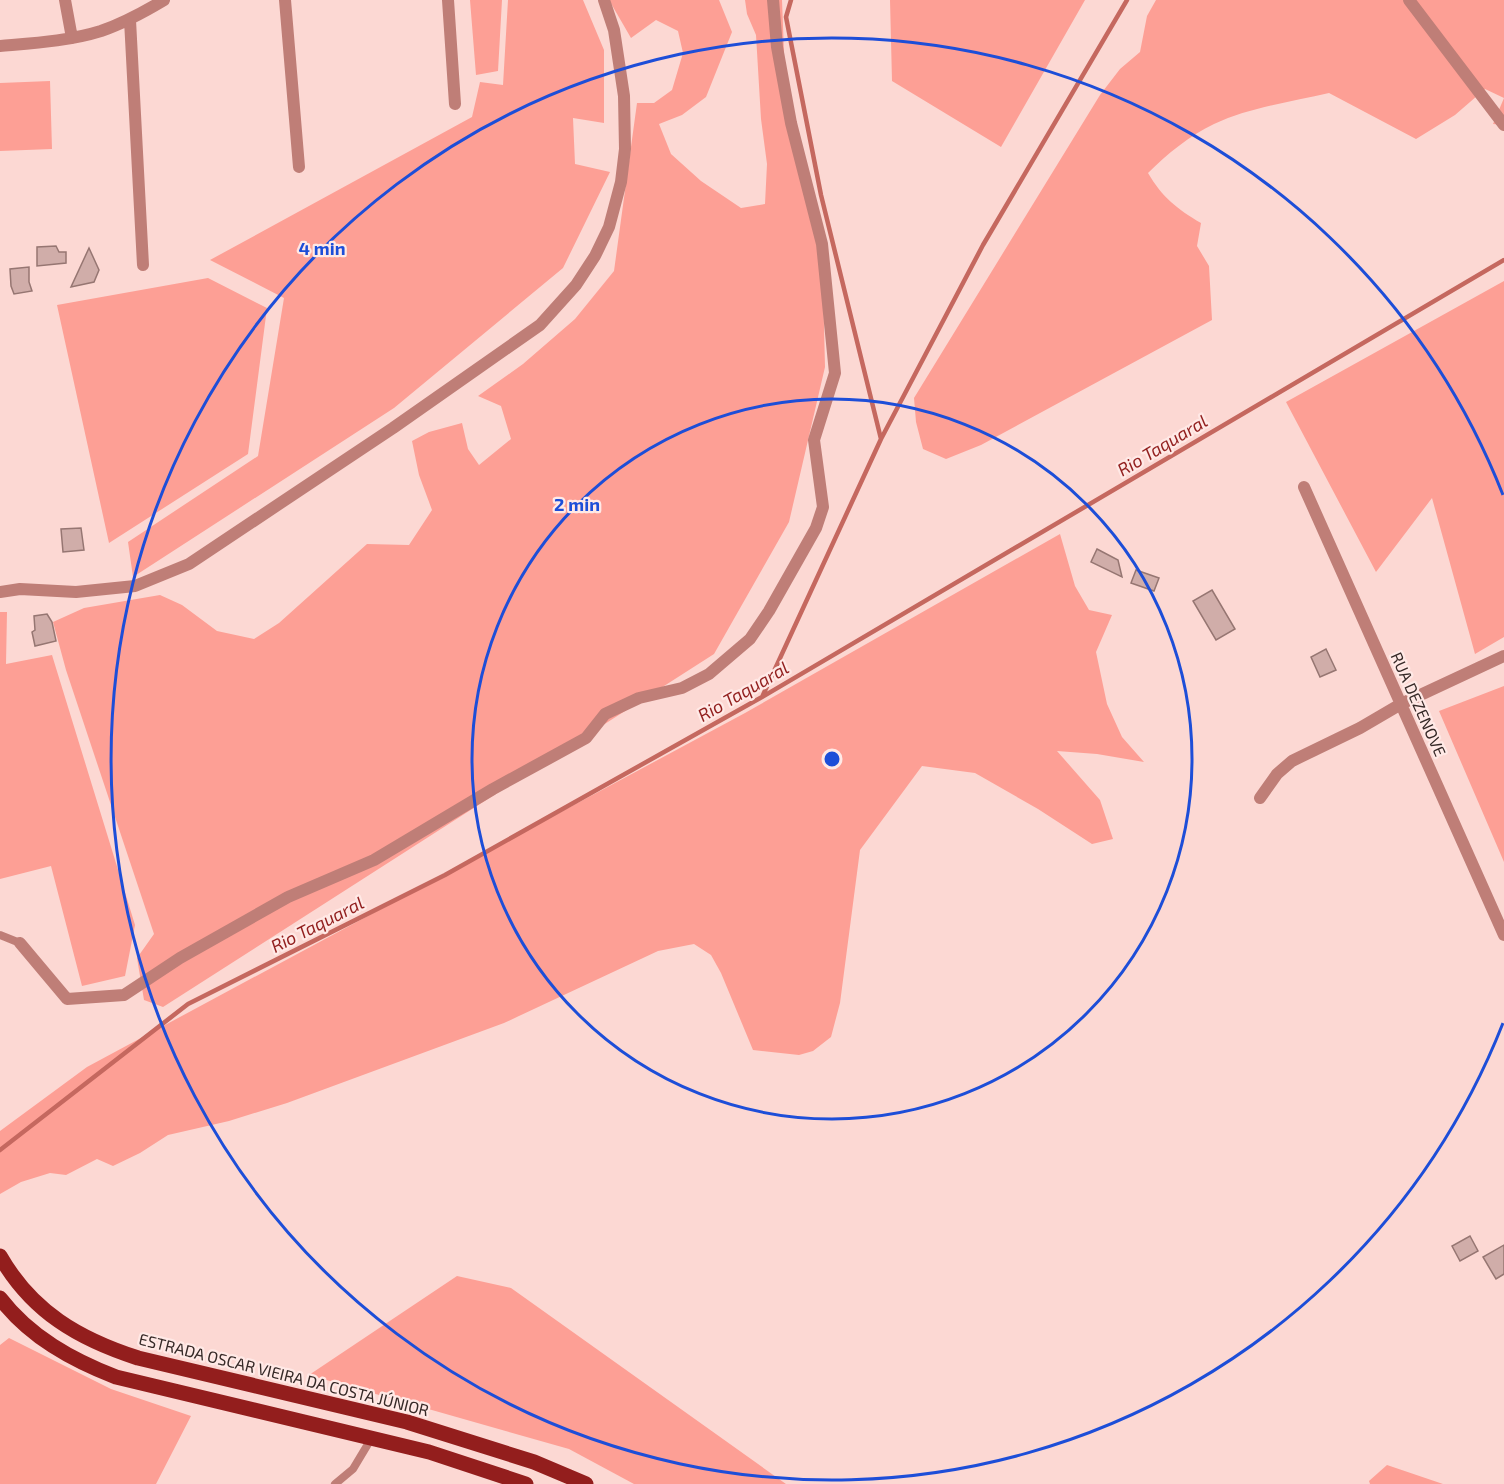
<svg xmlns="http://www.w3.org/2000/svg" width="1504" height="1484" font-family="'Exo 2',sans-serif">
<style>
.green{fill:#fd9f95}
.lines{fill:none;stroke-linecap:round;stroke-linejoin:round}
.stream{stroke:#c5685f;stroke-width:4.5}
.building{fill:#d0ada9;stroke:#967672;stroke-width:1.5}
.service{stroke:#bf7e77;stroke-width:8}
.minor{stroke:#bf7e77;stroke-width:12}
.primary{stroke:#931e1d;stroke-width:15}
.ring{fill:none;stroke:#1d4ed8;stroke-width:3}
.labels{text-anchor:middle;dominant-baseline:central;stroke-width:4.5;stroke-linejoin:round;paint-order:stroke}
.street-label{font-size:16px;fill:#362927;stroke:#ffe9e6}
.water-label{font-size:18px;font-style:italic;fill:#921f1e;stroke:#ffe9e6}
.centre{fill:#1d4ed8;stroke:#ffe9e6;stroke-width:3}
.ring-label{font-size:18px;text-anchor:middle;font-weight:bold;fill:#1d4ed8;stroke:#ffe9e6;stroke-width:4.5;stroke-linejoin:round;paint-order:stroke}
</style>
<rect width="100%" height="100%" fill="#fcd8d3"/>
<!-- green -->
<path class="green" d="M 470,0 L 502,0 L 498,71 L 476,75 Z
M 508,0 L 583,0 L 604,50 L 604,123 L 573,118 L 575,164 L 610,172 L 563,268 L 394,408 L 133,577 L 128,542 L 258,456 L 284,298 L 210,260 L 472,117 L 480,82 L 503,85 Z
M 609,0 L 719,0 L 732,32 L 706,97 L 682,115 L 659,124 L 671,154 L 701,181 L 741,208 L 765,204 L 767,164 L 761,119 L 756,35 L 747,14 L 745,0 L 782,0 L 786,105 L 822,244 L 825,367 L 789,522 L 714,654 L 163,1007 L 144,1000 L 137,958 L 154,934 L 66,670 L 53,622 L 84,608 L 160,595 L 182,605 L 217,631 L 254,639 L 279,623 L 367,544 L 409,545 L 432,510 L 419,475 L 412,441 L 429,432 L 462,423 L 468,449 L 479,465 L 511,439 L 501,406 L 478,396 L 523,364 L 575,319 L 614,271 L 637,103 L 654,103 L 672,90 L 683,53 L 678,31 L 656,20 L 631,38 Z
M 890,0 L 1085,0 L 1001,147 L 892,81 Z
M 1156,0 L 1504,0 L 1504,125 L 1493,124 L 1504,98 L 1485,89 L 1455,115 L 1416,139 L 1329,93 C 1291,102 1250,107 1214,124 C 1189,136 1167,154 1148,173 C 1162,197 1177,209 1201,223 L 1197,246 L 1209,266 L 1212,320 L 981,445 L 946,459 L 923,449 L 916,422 L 914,398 L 1100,95 L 1120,69 L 1140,52 L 1147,16 Z
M 50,81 L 52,149 L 0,151 L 0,83 Z
M 208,278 L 267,308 L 248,454 L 109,543 L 57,305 Z
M 1504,281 L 1504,637 L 1475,654 L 1432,498 L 1376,572 L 1286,402 Z
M 1060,534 L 1075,586 L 1089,610 L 1112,615 L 1096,652 L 1107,704 L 1122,737 L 1144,762 L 1097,754 L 1057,751 L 1100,800 L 1113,839 L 1092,844 L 1038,809 L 975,773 L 922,766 L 860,850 L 840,1003 L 831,1037 L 813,1051 L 799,1055 L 753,1050 L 721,973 L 711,955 L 694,944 L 658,951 L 504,1023 L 287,1103 L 229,1121 L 168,1135 L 140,1153 L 113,1166 L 97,1159 L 66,1175 L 50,1173 L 21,1182 L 0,1194 L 0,1131 L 87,1067 L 745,713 Z
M 0,612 L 7,612 L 6,664 L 52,655 L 135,925 L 125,976 L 82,986 L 51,866 L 0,879 Z
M 1504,686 L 1504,862 L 1439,711 Z
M 457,1276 L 511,1288 L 786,1484 L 634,1484 L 569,1449 L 309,1375 Z
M 9,1338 L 111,1389 L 191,1416 L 156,1484 L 0,1484 L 0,1345 Z
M 1387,1465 L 1443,1484 L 1370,1484 L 1369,1481 Z"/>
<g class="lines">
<!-- stream -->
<path class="stream" d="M 881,439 L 983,245 L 1127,0
M 763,695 L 881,439 L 821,195 L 786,17 L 791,0
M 0,1150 L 188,1004 L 445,875 L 762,697 L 1504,260"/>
</g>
<!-- building -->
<path class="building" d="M 56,246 L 59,252 L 66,252 L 66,263 L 37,266 L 37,247 Z
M 89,248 L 99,270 L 94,282 L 71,287 Z
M 29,267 L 29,282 L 32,291 L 14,294 L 11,286 L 10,269 Z
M 81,528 L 84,550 L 63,552 L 61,529 Z
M 1097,549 L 1118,560 L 1122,577 L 1091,562 Z
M 1136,570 L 1159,578 L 1154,591 L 1131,583 Z
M 1212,590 L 1235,629 L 1216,640 L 1193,601 Z
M 47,614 L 52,622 L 56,641 L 35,646 L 32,632 L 35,630 L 34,616 Z
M 1326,649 L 1336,670 L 1320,677 L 1311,657 Z
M 1470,1236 L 1478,1251 L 1460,1261 L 1452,1246 Z
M 1504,1245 L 1504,1274 L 1496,1279 L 1483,1257 Z"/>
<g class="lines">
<!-- service -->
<path class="service" d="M 0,935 L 20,943
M 335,1484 L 353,1469 L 371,1439"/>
<!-- minor -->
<path class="minor" d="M 65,0 L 72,38
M 285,0 L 299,167
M 448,0 L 455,104
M 1409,0 L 1504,125
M 130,20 L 143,265
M 0,46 C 34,43 69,41 101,31 C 124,23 144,12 164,0
M 1304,487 L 1504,935
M 0,592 L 20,589 L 76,592 L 135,586 L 189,564 L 393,428 L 540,325 L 576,285 L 595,256 L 609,227 L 621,182 L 625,149 L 624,96 L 614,30 L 604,0
M 1260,798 L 1277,774 L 1292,761 L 1360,728 L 1401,704 L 1504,656
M 20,943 L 67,999 L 124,995 L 180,958 L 288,897 L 374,860 L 493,789 L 586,738 L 605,714 L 639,698 L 682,688 L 709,674 L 750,639 L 769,611 L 816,528 L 823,507 L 814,440 L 835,373 L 822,244 L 791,123 L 777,47 L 773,0"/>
<!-- primary -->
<path class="primary" d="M 0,1256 C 32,1312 79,1339 138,1358 L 407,1422 L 534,1462 L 586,1484
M 0,1298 C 30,1337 72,1360 116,1377 L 429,1452 L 526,1484"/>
</g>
<!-- distance rings -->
<g class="ring">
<circle cx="832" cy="759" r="360"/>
<path d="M1503 1023A721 721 0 1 1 1503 495"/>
</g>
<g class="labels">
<!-- street labels -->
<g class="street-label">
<text transform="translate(1419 704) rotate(66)">RUA DEZENOVE</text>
<text transform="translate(284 1374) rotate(14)">ESTRADA OSCAR VIEIRA DA COSTA JÚNIOR</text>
</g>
<!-- water labels -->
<g class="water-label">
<text transform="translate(1162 445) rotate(-31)">Rio Taquaral</text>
<text transform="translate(743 691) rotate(-30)">Rio Taquaral</text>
<text transform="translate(317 924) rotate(-27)">Rio Taquaral</text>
</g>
</g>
<circle cx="832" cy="759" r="9" class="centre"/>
<g class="ring-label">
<text x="322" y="255">4 min</text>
<text x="577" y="511">2 min</text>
</g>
</svg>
